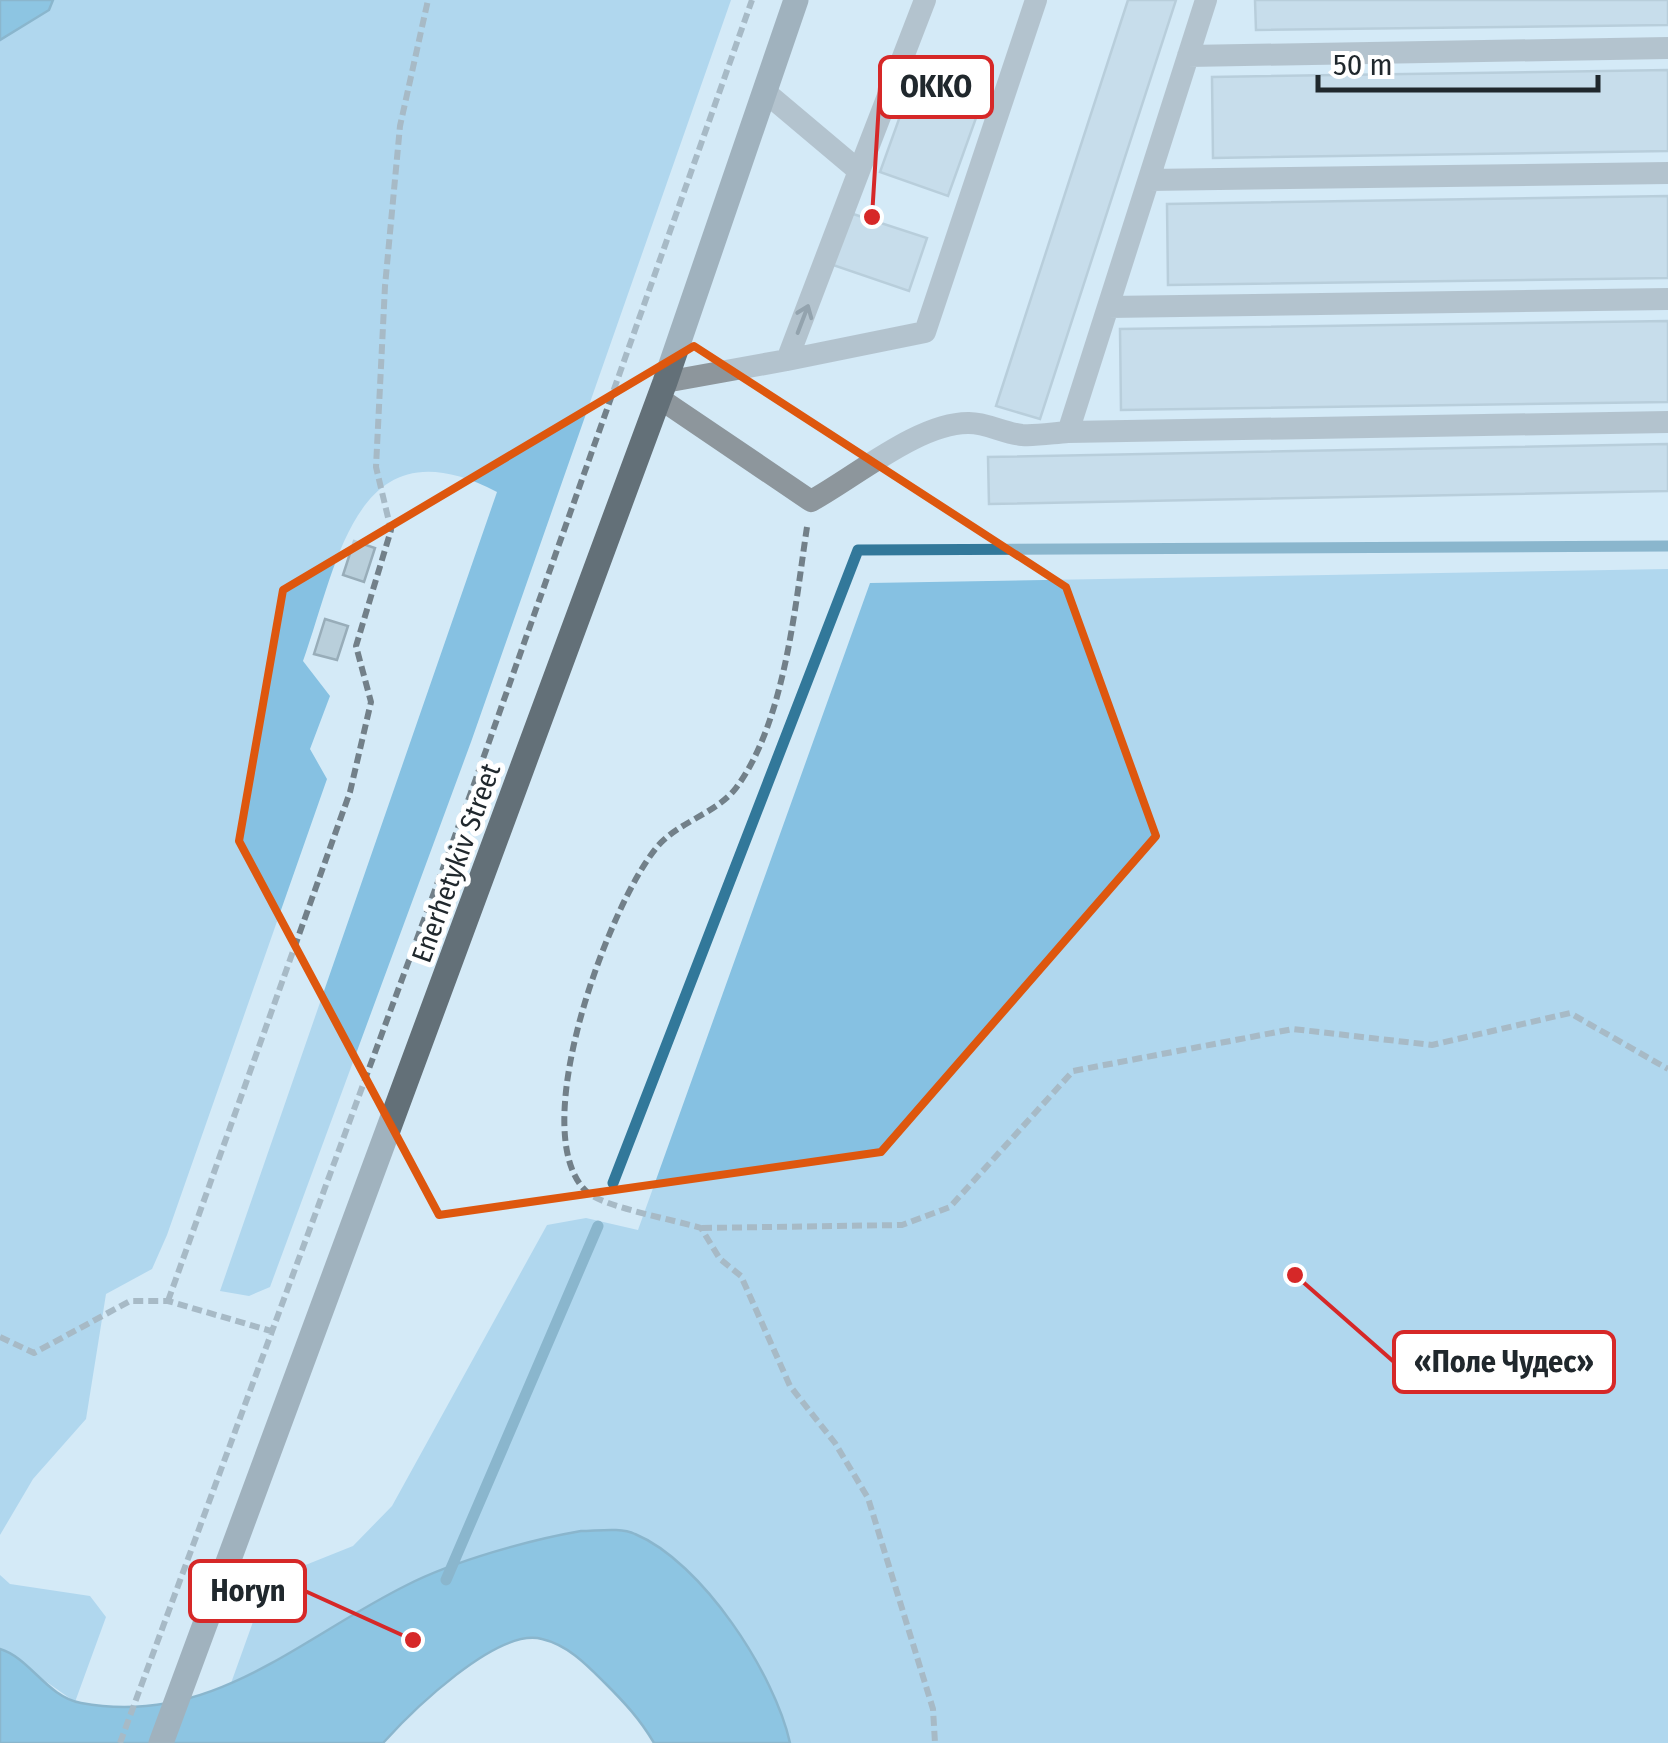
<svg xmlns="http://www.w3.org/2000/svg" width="1668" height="1743" font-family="'Fira Sans Condensed',sans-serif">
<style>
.green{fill:#86c1e2}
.water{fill:#399ac8;stroke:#32789a;stroke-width:2.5}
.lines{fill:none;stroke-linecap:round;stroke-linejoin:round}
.stream{stroke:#32789a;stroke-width:11}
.building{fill:#b9cfdb;stroke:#98adb9;stroke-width:2.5}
.path{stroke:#728089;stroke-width:6;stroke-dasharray:10 5;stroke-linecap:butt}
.service{stroke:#8d969c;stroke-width:22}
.secondary{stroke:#637078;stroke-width:25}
.oneway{stroke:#464e54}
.marked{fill:none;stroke:#de570e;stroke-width:8;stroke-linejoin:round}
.labels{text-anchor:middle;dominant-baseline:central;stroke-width:10;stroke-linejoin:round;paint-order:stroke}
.street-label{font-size:28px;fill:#20282d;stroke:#fff}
.leader{fill:none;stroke:#d62828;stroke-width:4}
.callout-dot{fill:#d62828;stroke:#fff;stroke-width:4}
.callout{fill:#fff;stroke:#d62828;stroke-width:4}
.callout-label{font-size:30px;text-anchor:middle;font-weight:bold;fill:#20282d}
</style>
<rect width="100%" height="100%" fill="#d4eaf7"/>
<!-- green -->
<path class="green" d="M 53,0 L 731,0 L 471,742 L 270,1287 L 249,1296 L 220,1291 L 497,492 C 356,419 339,560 303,661 L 330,696 L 310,749 L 327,779 L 167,1235 L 152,1269 L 106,1294 L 86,1419 L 33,1479 L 0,1535 L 0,40 L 49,10 Z
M 1668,569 L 1668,1743 L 790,1743 L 752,1658 L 715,1601 L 467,1564 L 411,1583 L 230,1686 L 268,1580 L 353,1546 L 392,1506 L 547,1225 L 586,1218 L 638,1230 L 870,583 Z
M 0,1575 L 10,1584 L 90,1596 L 106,1617 L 75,1702 L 0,1649 Z"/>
<!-- water -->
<path class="water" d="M 0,0 L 53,0 L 49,10 L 0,40 Z
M 581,1531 C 597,1531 621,1527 635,1534 C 702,1562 775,1674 790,1743 L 654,1743 C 640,1719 624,1702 605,1683 C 587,1665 568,1645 542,1639 C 497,1627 411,1712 383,1743 L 0,1743 L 0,1649 C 30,1658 47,1697 81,1703 C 212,1727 298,1639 407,1585 C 454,1561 529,1540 581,1531 Z"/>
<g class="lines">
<!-- stream -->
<path class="stream" d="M 613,1183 L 858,550 L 1668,546
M 446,1580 L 598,1226"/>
</g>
<!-- building -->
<path class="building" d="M 1128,0 L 1176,0 L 1040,419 L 996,406 Z
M 1255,0 L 1668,0 L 1668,25 L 1256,30 Z
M 1668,70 L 1668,151 L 1213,158 L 1212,77 Z
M 913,80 L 981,104 L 948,196 L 880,172 Z
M 1668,196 L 1668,278 L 1168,285 L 1167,204 Z
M 850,213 L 927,238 L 909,291 L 833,265 Z
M 1668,321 L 1668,402 L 1121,410 L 1120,329 Z
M 1668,444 L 1668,491 L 989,504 L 988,457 Z
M 354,541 L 375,548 L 364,582 L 343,575 Z
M 325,619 L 348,626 L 337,660 L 314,654 Z"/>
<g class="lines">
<!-- path -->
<path class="path" d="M 807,527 C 795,606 785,722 736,788 C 717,813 678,822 657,847 C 610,903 523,1133 587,1192 C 603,1207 675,1220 701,1228 L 720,1259 L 741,1276 L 790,1386 L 835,1443 L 868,1498 L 933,1709 L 935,1743
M 702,1228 L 902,1225 L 950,1207 L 1073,1071 L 1293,1029 L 1432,1045 L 1570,1013 L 1668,1069
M 168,1301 L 350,792 L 371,702 L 356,646 L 391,530 L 376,467 L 385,286 L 400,126 L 428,0
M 0,1337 L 34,1353 L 130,1301 L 168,1301 L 278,1333
M 120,1743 L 473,787 L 752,0"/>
<!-- service -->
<path class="service" d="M 1206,0 L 1068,432 L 1668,422
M 1188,56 L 1668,48
M 859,171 L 925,0
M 1149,180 L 1668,173
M 1108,307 L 1668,299
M 787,360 L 925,332 L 1036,0
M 665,382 L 787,360 L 859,171 L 764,91
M 659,398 L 811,501 C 855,477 920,422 969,423 C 987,423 1003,433 1022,435 C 1037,436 1053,433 1068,432"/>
<!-- secondary -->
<path class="secondary" d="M 161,1743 L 665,382 L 796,0"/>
</g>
<!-- one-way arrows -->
<defs><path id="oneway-shaft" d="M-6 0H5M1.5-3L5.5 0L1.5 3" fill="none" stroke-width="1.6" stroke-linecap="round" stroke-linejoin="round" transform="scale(2.5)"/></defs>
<use class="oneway" href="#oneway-shaft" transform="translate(803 319) rotate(-69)"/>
<!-- marked area -->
<path d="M0 0H1668V1743H0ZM 694,346 L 1066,587 L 1156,836 L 881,1152 L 439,1215 L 239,841 L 283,590 Z" fill="#d4eaf7" fill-opacity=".55" fill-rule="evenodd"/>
<path class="marked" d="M 694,346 L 1066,587 L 1156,836 L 881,1152 L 439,1215 L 239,841 L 283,590 Z"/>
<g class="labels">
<!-- street labels -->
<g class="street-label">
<text transform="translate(456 863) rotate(-70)">Enerhetykiv Street</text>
</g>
</g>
<!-- callouts -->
<path class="leader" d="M872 217L880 87M1295 1275L1394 1362M413 1640L305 1591"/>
<g class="callout-dot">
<circle cx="872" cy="217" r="10"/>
<circle cx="1295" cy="1275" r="10"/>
<circle cx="413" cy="1640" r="10"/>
</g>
<g class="callout">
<rect x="880" y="57" width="112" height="60" rx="10"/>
<rect x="1394" y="1332" width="220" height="60" rx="10"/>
<rect x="190" y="1561" width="115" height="60" rx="10"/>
</g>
<g class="callout-label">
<text x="936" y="97">OKKO</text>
<text x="1504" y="1372">«Поле Чудес»</text>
<text x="248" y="1601">Horyn</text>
</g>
<!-- scale -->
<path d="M1318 75v15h280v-15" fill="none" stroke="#20282d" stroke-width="5"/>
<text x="1333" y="75" font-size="30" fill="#20282d" stroke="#ffffff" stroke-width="8" paint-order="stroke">50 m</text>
</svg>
